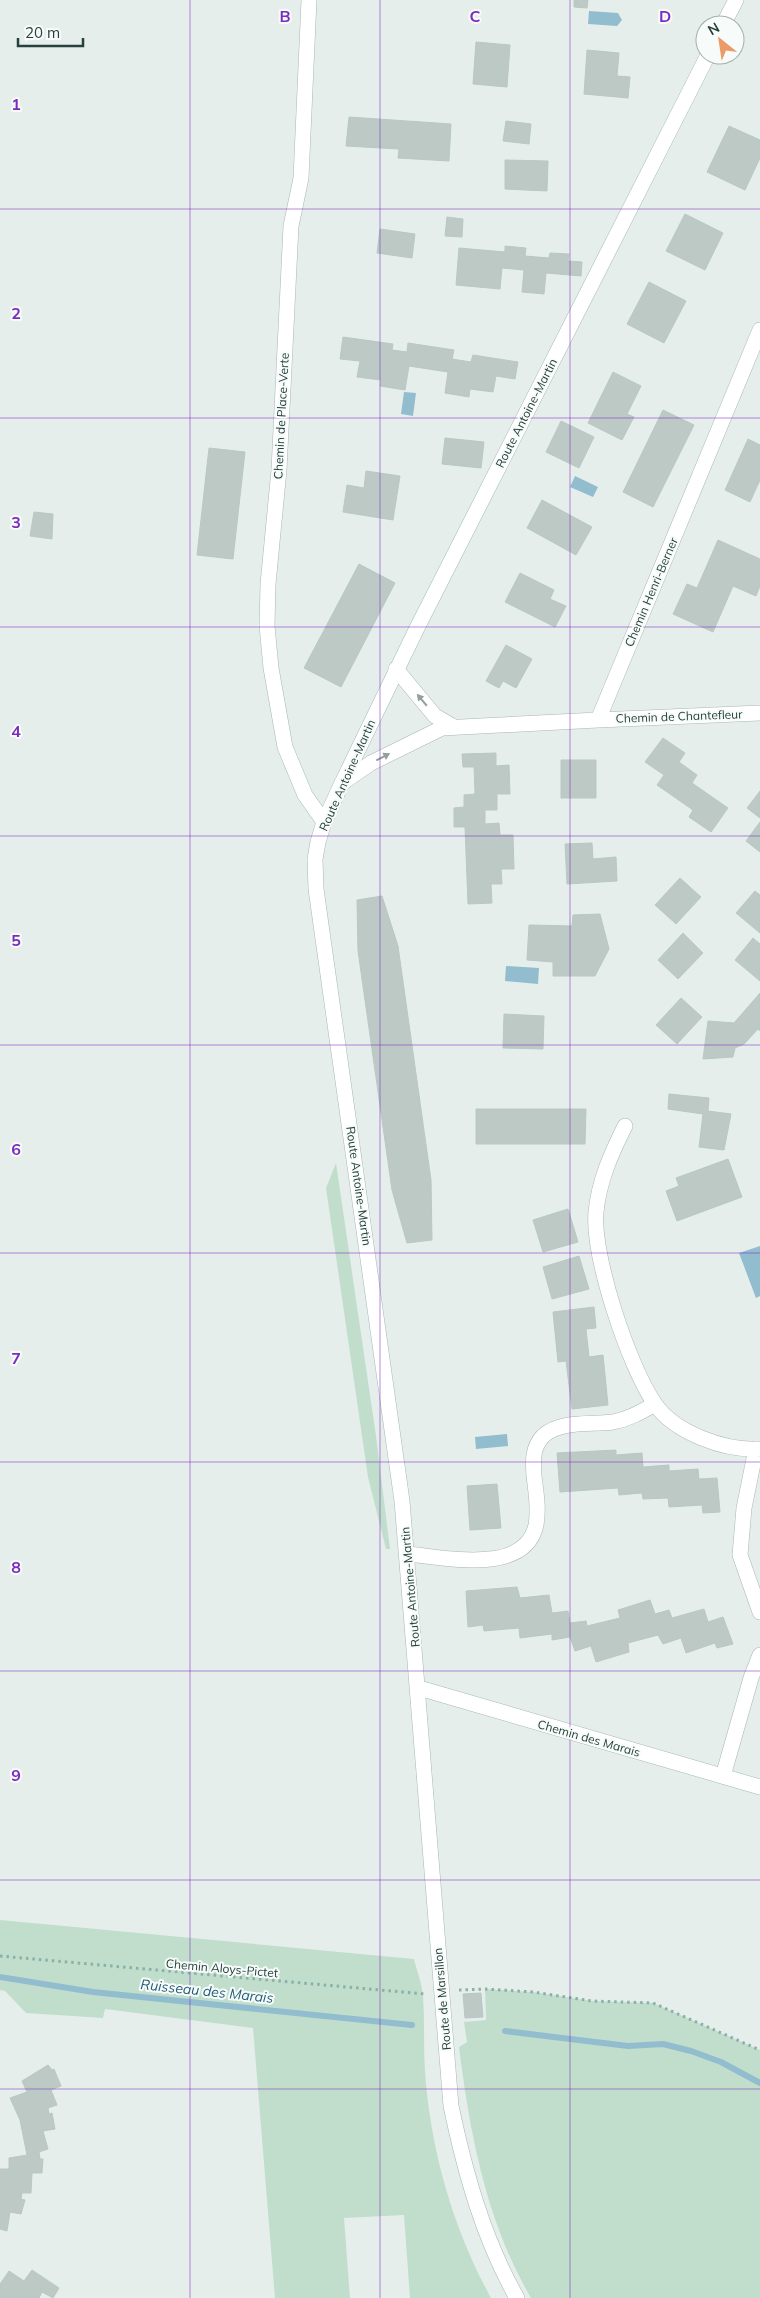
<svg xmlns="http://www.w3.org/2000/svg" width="760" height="2298" font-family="Mulish,sans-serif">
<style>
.green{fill:#c1decd}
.water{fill:#92bdcf}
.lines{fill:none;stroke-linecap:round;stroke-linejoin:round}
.stream{stroke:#92bdcf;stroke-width:6}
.building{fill:#bcc9c5;stroke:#b9c8c4}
.street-casing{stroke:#a9b6b4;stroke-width:16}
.secondary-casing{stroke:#a5b9b5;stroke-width:16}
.path{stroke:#89b0a9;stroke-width:3;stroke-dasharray:2.5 4;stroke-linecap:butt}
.street{stroke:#fff;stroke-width:15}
.secondary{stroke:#fff;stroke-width:15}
.oneway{fill:#92a09e}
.grid{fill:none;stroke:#7b2cbf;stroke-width:1;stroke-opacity:0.55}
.labels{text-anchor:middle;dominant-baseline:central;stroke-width:4;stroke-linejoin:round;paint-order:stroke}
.street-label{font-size:12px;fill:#26403c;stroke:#f7fbf9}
.water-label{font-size:14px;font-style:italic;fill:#235e79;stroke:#f7fbf9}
.grid-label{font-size:16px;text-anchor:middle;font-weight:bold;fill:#7b2cbf;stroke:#f7fbf9;stroke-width:4;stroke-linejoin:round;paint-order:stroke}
</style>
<rect width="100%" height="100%" fill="#e6eeec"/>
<!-- green -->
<path class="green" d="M 336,1163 L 376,1436 L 390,1549 L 386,1549 L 368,1477 L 326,1188 Z
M 0,1920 L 414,1959 C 417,1971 422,1984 423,1996 C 425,2025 423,2055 426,2084 C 433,2159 455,2232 491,2298 L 410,2298 L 404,2215 L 344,2218 L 350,2298 L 275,2298 L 253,2028 L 105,2009 L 103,2018 L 26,2013 L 5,1991 L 0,1990 Z
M 485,1989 L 533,1992 L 592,2001 L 653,2003 L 760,2050 L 760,2298 L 531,2298 C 486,2221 470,2134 459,2047 L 467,2042 L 464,2022 L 486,2020 Z"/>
<!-- water -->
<path class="water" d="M 589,11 L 618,13 L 622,20 L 617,26 L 588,24 Z
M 404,392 L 416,393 L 413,416 L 401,414 Z
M 575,476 L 598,487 L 593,497 L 570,487 Z
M 506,966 L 539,968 L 538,984 L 505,981 Z
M 760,1246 L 760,1296 L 756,1298 L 739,1253 Z
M 507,1434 L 508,1446 L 476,1449 L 475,1437 Z"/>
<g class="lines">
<!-- stream -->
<path class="stream" d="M 0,1977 L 93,1992 L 412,2025
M 505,2031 L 628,2046 L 663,2044 L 691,2051 L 721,2062 L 760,2083"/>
</g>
<!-- building -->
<path class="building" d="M 574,0 L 588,0 L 587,8 L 574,7 Z
M 476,42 L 510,45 L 507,87 L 473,84 Z
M 587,50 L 619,53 L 617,76 L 630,77 L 628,98 L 584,94 Z
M 349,117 L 451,124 L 449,161 L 398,158 L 399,149 L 346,146 Z
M 506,121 L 531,124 L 529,144 L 503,141 Z
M 729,126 L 760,140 L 760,158 L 745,190 L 707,172 Z
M 505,160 L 548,161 L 547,191 L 505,189 Z
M 685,214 L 723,233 L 705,270 L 666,251 Z
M 447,217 L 463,219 L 462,237 L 445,236 Z
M 380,229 L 415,234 L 412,258 L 377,253 Z
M 505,246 L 526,248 L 525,256 L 549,258 L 550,253 L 569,254 L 568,261 L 582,262 L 581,276 L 546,273 L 544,294 L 522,292 L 524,270 L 502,268 L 500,289 L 456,285 L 459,248 L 505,252 Z
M 649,282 L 686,301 L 664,343 L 627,324 Z
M 343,337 L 393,344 L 392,350 L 407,352 L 408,343 L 454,350 L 452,359 L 471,362 L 473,355 L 518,362 L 515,379 L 496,376 L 493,392 L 470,389 L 469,397 L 445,393 L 448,372 L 409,366 L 405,390 L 380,386 L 381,380 L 357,377 L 360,361 L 340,359 Z
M 613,372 L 641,386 L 627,414 L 634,417 L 622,440 L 588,423 Z
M 663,410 L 694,425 L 653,507 L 623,492 Z
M 561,421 L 594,437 L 579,468 L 546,452 Z
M 445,438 L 484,442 L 481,468 L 442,464 Z
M 748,439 L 760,445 L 760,480 L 750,502 L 725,490 Z
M 209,448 L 245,452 L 233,559 L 197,555 Z
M 366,471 L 400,476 L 393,520 L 343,512 L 347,485 L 364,488 Z
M 542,500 L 592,527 L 576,555 L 527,528 Z
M 34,512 L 53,514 L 52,539 L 30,536 Z
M 718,540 L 760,559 L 760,586 L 756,596 L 733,586 L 713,632 L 673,614 L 687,584 L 697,588 Z
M 359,564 L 395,583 L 341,687 L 304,668 Z
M 520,573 L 554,590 L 550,599 L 566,606 L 555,627 L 505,602 Z
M 506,645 L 532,659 L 516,688 L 503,681 L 499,688 L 486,681 Z
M 663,738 L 685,753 L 679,762 L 697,775 L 692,783 L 728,808 L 711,832 L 689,817 L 693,810 L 657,785 L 664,775 L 645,762 Z
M 496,753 L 496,766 L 509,765 L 510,794 L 497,794 L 497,810 L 485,810 L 485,824 L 499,823 L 500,835 L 513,835 L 514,869 L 501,869 L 502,884 L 491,884 L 492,903 L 468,904 L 465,827 L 454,827 L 454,808 L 464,807 L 464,795 L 475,794 L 474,767 L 463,767 L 462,754 Z
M 561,760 L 596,760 L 596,798 L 561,798 Z
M 760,791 L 760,818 L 747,808 Z
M 760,822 L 760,852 L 746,841 Z
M 592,843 L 593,859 L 616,857 L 617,881 L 567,884 L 565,844 Z
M 680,878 L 701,897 L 676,924 L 655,905 Z
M 755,891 L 760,895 L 760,933 L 736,913 Z
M 382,896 L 398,946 L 431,1180 L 432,1240 L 407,1243 L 392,1190 L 358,951 L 357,900 Z
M 600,914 L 609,949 L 595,976 L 553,976 L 553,962 L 527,960 L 529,925 L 572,926 L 573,915 Z
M 683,933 L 703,953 L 678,979 L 658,960 Z
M 753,938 L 760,944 L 760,981 L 735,960 Z
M 760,993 L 760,1031 L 758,1029 L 744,1044 L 735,1048 L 733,1057 L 703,1059 L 708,1021 L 734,1023 Z
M 681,998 L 702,1017 L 677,1044 L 656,1025 Z
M 504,1014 L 544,1016 L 543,1049 L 503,1048 Z
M 669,1094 L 709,1098 L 708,1111 L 731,1114 L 724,1150 L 699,1147 L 703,1114 L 668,1109 Z
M 476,1109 L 586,1109 L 585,1144 L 476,1144 Z
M 728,1159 L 742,1197 L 677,1221 L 666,1191 L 679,1186 L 676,1178 Z
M 568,1209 L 578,1242 L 543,1252 L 533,1220 Z
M 579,1256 L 589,1289 L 552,1299 L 543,1267 Z
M 594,1307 L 596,1328 L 586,1329 L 589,1357 L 603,1355 L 608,1405 L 572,1409 L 566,1361 L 558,1362 L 553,1312 Z
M 616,1450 L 616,1455 L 642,1453 L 643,1467 L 669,1465 L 669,1471 L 698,1469 L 699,1479 L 717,1478 L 720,1512 L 703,1513 L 702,1505 L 669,1507 L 668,1498 L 643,1499 L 642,1493 L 619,1495 L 618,1488 L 560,1492 L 557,1453 Z
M 497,1484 L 501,1528 L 470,1530 L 467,1486 Z
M 517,1587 L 520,1598 L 549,1595 L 552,1613 L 568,1611 L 570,1623 L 586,1621 L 587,1626 L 620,1618 L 618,1610 L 650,1600 L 655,1614 L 669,1610 L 672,1618 L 704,1609 L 708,1622 L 723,1617 L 733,1644 L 717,1648 L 715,1643 L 686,1653 L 681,1638 L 663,1644 L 658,1635 L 628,1643 L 629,1652 L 596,1662 L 591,1646 L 575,1651 L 570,1637 L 552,1640 L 552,1634 L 520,1638 L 519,1628 L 484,1631 L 483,1625 L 468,1627 L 466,1591 Z
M 481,1993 L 483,2017 L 465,2018 L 463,1994 Z
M 48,2065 L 52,2070 L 54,2069 L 61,2086 L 51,2090 L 57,2105 L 48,2108 L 49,2114 L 52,2113 L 55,2129 L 43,2131 L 48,2149 L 39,2152 L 40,2159 L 43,2159 L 42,2173 L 32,2173 L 31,2193 L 22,2193 L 21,2199 L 25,2200 L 21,2214 L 10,2212 L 7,2231 L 0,2229 L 0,2169 L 9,2169 L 9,2158 L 27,2155 L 20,2120 L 10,2098 L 27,2092 L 22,2081 Z
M 32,2270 L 59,2288 L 53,2298 L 42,2292 L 39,2298 L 0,2298 L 0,2284 L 9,2271 L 24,2281 Z"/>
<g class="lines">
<defs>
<path id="street" d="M 396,669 L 435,716 L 452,726
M 598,720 L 760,713
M 342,783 L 371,763 L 442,728 L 598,720 L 760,330
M 625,1126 C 611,1154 599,1181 596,1212 C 592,1256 629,1367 655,1404 C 675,1433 725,1451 760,1449
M 756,1449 L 744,1508 L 740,1555 L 760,1612
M 407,1554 C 444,1557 525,1576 536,1525 C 539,1509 536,1492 534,1476 C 533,1461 532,1448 543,1436 C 560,1420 591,1425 613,1422 C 629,1419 641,1412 655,1404
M 723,1776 L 751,1678 L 760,1655"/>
<path id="secondary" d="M 309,0 L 301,178 L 291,226 L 279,470 L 268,584 L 267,626 L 271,668 L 285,747 L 305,795 L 324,822
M 723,25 L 736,0
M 419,1688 L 760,1787
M 517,2298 C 483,2238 465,2172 451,2106 L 402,1501 L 316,889 L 315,859 L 318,842 L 324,822 L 342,783 L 417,628 L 708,55"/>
</defs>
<!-- street casing -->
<use href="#street" class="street-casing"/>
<!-- secondary casing -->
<use href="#secondary" class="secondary-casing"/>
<!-- path -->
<path class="path" d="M 0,1956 L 425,1994
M 459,1990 L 485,1989 L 533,1992 L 592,2001 L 653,2003 L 760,2050"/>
<!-- street -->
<use href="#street" class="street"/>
<!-- secondary -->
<use href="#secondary" class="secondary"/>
</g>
<!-- one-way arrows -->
<defs><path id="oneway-solid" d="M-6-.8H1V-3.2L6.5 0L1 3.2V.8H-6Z" transform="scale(1.25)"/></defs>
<g class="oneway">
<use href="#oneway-solid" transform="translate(422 700) rotate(-130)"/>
<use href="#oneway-solid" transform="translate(383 757) rotate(-27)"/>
</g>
<!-- grid -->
<path class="grid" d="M 190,0 L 190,2298M 380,0 L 380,2298M 570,0 L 570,2298M 0,209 L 760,209M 0,418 L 760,418M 0,627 L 760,627M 0,836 L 760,836M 0,1045 L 760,1045M 0,1253 L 760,1253M 0,1462 L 760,1462M 0,1671 L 760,1671M 0,1880 L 760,1880M 0,2089 L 760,2089"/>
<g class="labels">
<!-- street labels -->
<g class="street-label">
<text transform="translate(526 413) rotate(-63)">Route Antoine-Martin</text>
<text transform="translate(281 416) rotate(-87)">Chemin de Place-Verte</text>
<text transform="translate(651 592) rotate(-67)">Chemin Henri-Berner</text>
<text transform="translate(679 716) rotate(-2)">Chemin de Chantefleur</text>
<text transform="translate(347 775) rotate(-66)">Route Antoine-Martin</text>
<text transform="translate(359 1186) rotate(82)">Route Antoine-Martin</text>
<text transform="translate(410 1587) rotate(-95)">Route Antoine-Martin</text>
<text transform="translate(589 1738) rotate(16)">Chemin des Marais</text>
<text transform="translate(222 1968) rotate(5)">Chemin Aloys-Pictet</text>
<text transform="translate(442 1999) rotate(-95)">Route de Marsillon</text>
</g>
<!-- water labels -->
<g class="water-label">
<text transform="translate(207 1991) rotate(6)">Ruisseau des Marais</text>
</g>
</g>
<g class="grid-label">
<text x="285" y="22">B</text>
<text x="475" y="22">C</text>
<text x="665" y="22">D</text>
<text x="16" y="110">1</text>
<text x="16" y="319">2</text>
<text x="16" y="528">3</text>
<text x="16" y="737">4</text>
<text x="16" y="946">5</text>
<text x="16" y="1155">6</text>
<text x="16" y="1364">7</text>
<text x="16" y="1573">8</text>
<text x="16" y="1781">9</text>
</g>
<!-- north arrow -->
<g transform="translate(720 40) rotate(330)"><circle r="24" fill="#f7fbf9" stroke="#a3b0ad"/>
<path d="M0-4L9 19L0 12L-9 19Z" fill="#ea9b68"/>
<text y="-8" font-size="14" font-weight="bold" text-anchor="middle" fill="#26403c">N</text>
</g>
<!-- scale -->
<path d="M18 38v8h65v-8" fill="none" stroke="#26403c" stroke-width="2.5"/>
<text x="25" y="38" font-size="15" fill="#26403c" stroke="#f7fbf9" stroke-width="4" paint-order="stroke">20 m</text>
</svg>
